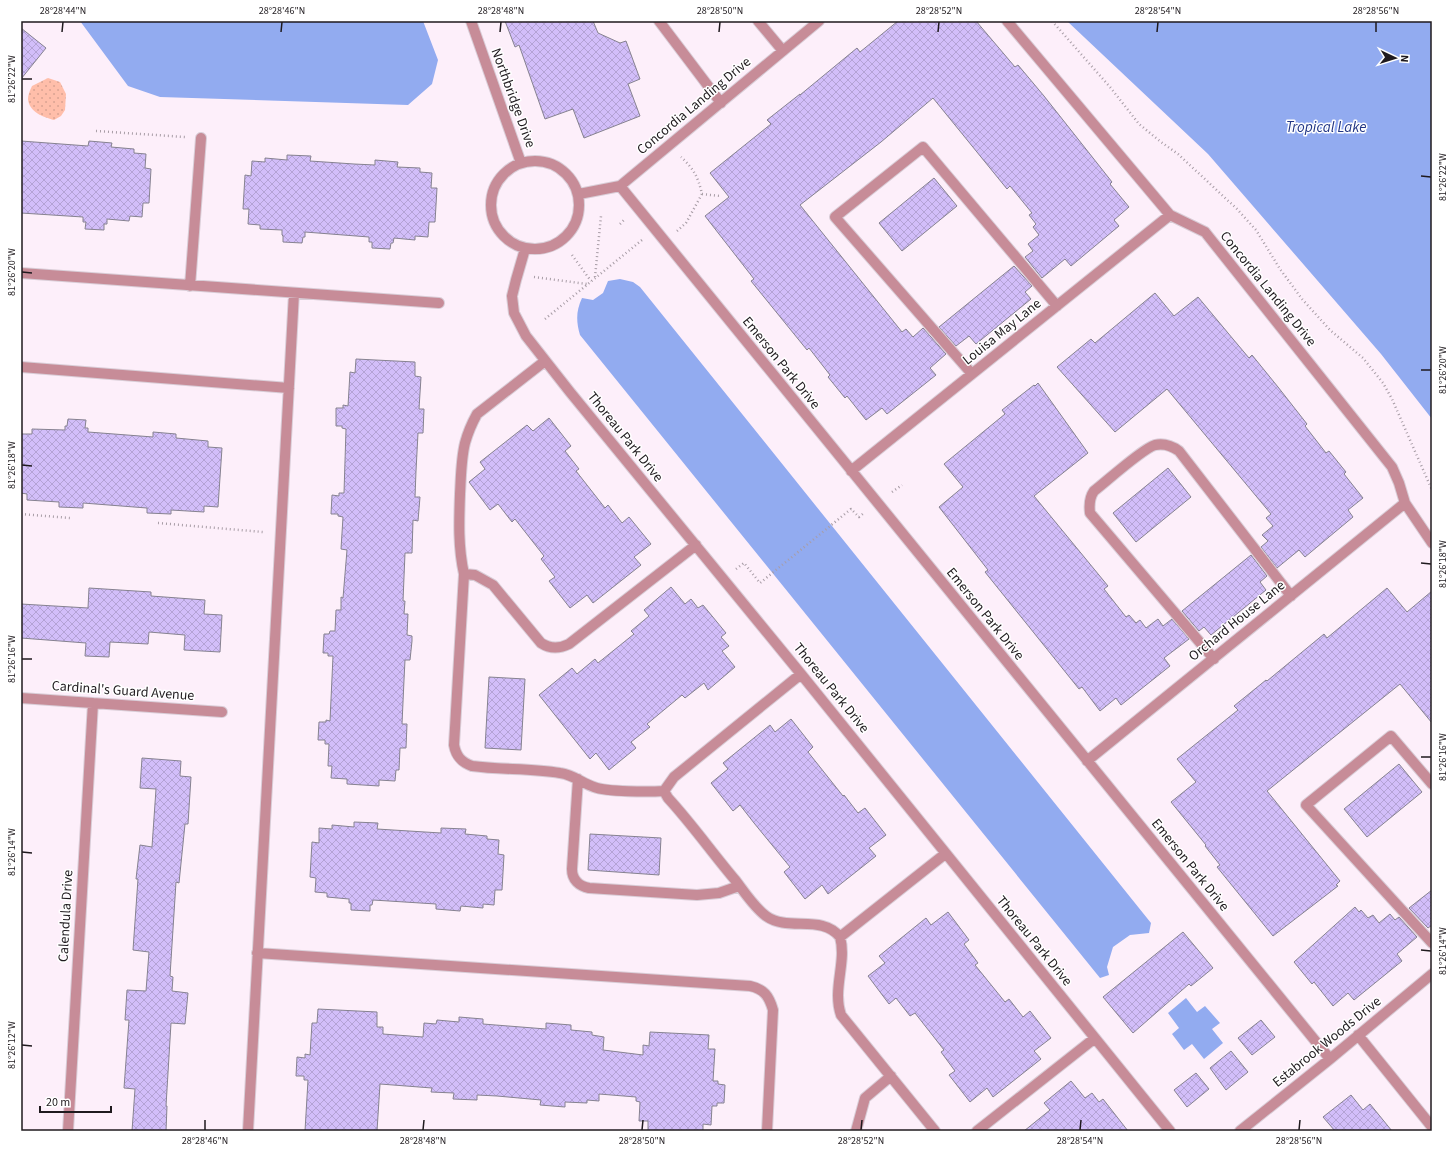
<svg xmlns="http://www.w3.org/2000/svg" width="1453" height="1152" font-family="'Source Sans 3',sans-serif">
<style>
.park{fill:url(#park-dots)}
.water{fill:#92abf0}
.building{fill:url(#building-cross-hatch);stroke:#868290}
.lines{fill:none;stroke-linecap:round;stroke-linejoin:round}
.minor-casing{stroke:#d9cdd7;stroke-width:12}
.path{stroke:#a89da6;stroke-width:2.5;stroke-dasharray:1 3;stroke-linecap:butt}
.minor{stroke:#c78c98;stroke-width:10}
.ticks{fill:none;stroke:#1f1a1e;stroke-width:1.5}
.labels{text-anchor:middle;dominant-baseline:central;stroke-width:3;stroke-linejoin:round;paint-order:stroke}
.street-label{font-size:14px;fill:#1f1a1e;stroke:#fff}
.water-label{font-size:15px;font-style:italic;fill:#223685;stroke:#fff}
.neatline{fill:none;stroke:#1f1a1e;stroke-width:1.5}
.ticks-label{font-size:10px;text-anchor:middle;fill:#1f1a1e}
</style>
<defs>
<pattern id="park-dots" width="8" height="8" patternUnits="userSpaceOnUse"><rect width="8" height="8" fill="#ffbeaa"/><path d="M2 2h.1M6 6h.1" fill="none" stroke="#daa392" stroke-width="1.8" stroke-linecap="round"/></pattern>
<pattern id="building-cross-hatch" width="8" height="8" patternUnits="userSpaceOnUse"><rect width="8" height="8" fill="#d2bef9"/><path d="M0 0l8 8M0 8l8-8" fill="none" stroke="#b4a3d5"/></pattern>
</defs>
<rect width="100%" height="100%" fill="#fdeffa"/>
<!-- park -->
<path class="park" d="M 48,78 L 60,82 L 66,94 L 65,110 L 61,116 L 54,120 C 43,117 29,112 28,99 C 28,95 30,90 32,86 Z"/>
<!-- water -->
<path class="water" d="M 80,21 L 423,21 L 438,60 L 432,84 L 408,105 L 160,97 L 128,86 Z
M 1067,21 L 1432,21 L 1432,419 L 1381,354 L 1208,154 Z
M 620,279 L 633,282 L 640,287 L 1151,923 L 1149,933 L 1130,935 L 1113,947 L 1107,967 L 1109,975 L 1100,978 L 580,335 C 576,321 576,311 582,298 L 593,300 L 603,293 L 608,281 Z
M 1186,998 L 1197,1012 L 1205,1006 L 1220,1023 L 1212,1029 L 1223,1043 L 1204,1059 L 1192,1044 L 1184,1050 L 1172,1034 L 1179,1028 L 1168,1013 Z"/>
<!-- building -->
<path class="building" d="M 505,21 L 593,21 L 598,33 L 620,43 L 626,41 L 640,79 L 628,84 L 640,116 L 584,138 L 573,109 L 545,119 L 519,45 L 515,47 Z
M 898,21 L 976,21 L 1015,67 L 1018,65 L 1044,96 L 1112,182 L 1110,184 L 1129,207 L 1114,220 L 1119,226 L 1071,266 L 1065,259 L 1042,278 L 1025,257 L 1033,251 L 1028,244 L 1039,235 L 1033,227 L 1036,224 L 1029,215 L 1032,213 L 1010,186 L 1007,189 L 933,98 L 881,142 L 800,205 L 902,332 L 906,329 L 913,337 L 923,328 L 946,354 L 930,368 L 936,375 L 887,414 L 882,408 L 866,420 L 847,396 L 845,398 L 828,377 L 830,375 L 809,348 L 807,350 L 751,281 L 754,279 L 705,216 L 729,197 L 710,173 L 771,124 L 767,120 L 800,94 L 800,95 L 857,48 L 860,52 Z
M 21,28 L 46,48 L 21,79 Z
M 21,141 L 88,146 L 89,141 L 112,143 L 111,147 L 134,149 L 134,153 L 146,154 L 145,168 L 151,169 L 149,203 L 143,203 L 142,217 L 130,216 L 129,221 L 107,219 L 107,224 L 104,224 L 104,230 L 85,229 L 86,222 L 83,222 L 83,217 L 21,213 Z
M 287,155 L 311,156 L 310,161 L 354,164 L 375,165 L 375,160 L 398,162 L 397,167 L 420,168 L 420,172 L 432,173 L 431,188 L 437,188 L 435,222 L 429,222 L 428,237 L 415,236 L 415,240 L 394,238 L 393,243 L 391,243 L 390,249 L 372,248 L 372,242 L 369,242 L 369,237 L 305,232 L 305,237 L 303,237 L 302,243 L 283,242 L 283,236 L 282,235 L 282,230 L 260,229 L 260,225 L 248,224 L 249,209 L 243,209 L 245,175 L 251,176 L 252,161 L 265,162 L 265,158 L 287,160 Z
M 934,178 L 957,206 L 902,251 L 879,223 Z
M 1014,266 L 1032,286 L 1025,292 L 1031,299 L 976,344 L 969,336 L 956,346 L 939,327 Z
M 1155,293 L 1174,316 L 1198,297 L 1233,339 L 1249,358 L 1252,355 L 1278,387 L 1307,424 L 1305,426 L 1326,453 L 1329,451 L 1346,472 L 1344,474 L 1363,498 L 1348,510 L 1353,517 L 1305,557 L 1299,550 L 1277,568 L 1261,547 L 1268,541 L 1262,535 L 1273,526 L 1266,518 L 1271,514 L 1167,389 L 1115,432 L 1057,367 L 1091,339 L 1095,343 Z
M 356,359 L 415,362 L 415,376 L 421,377 L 419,409 L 424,409 L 423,433 L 418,433 L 416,471 L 415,497 L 420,497 L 418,521 L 413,520 L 412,553 L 405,553 L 403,601 L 405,601 L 404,614 L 408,614 L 407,635 L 412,636 L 412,641 L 410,660 L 405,660 L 404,680 L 402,724 L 407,724 L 406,748 L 400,748 L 399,770 L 396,770 L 395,781 L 379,780 L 379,786 L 347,784 L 347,779 L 331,778 L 332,766 L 328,766 L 329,744 L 325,744 L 325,740 L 318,740 L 319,722 L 326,722 L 326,720 L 330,721 L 333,656 L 328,656 L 328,653 L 323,653 L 324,634 L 329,634 L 330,631 L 335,631 L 336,610 L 341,610 L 341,597 L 343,598 L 347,550 L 341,549 L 343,517 L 338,516 L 338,514 L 331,514 L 332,495 L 339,496 L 339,493 L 344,493 L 346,429 L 342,428 L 342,426 L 336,426 L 336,408 L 343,408 L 343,405 L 348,406 L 350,372 L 355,373 Z
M 1038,383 L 1088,453 L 1034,496 L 1108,586 L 1104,589 L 1126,617 L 1129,615 L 1136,623 L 1140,620 L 1146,628 L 1158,619 L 1163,626 L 1172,619 L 1189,639 L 1164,658 L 1170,666 L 1121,705 L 1116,698 L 1100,711 L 1082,687 L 1079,689 L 985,572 L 988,570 L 939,507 L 963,487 L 944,464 L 1005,414 L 1002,410 L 1034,385 L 1035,386 Z
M 549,418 L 571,446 L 565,451 L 579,469 L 576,471 L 605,508 L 608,505 L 622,523 L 629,517 L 651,544 L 634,557 L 641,565 L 593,603 L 587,595 L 570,608 L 549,581 L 555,577 L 541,559 L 544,556 L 515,519 L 512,522 L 498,504 L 490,510 L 469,482 L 485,469 L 480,462 L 527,425 L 533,431 Z
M 68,419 L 86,420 L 85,428 L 88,428 L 88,432 L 153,437 L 153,432 L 176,434 L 176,438 L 208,441 L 208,447 L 222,448 L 218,507 L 204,506 L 204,512 L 171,510 L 171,514 L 147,513 L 147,508 L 83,503 L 83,508 L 59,507 L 59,502 L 27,500 L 27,494 L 21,493 L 21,434 L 32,434 L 32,429 L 65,430 L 65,426 L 67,426 Z
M 1168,468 L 1191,497 L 1136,542 L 1113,513 Z
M 1251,555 L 1267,576 L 1260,582 L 1266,590 L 1211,635 L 1204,627 L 1199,631 L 1182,611 Z
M 671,587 L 685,604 L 691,599 L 698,608 L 703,605 L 726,633 L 721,637 L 729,646 L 722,651 L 735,667 L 708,690 L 704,683 L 685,698 L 682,695 L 647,724 L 650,727 L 631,742 L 636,748 L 609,770 L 596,753 L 590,759 L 539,695 L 572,668 L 577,674 L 595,659 L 598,663 L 634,634 L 631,631 L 649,616 L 644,610 Z
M 89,588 L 151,592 L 151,596 L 205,600 L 204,614 L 222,615 L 220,652 L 184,650 L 185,635 L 149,632 L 148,644 L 110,642 L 109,657 L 85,656 L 86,643 L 21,638 L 21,604 L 88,608 Z
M 1387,588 L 1407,612 L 1432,591 L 1432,723 L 1400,684 L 1267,791 L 1340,881 L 1336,885 L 1338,886 L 1273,936 L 1217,867 L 1220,865 L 1205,846 L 1206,845 L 1171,802 L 1196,782 L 1177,759 L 1238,710 L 1234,706 L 1266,680 L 1267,681 L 1324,634 L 1327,638 Z
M 489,677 L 525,679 L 521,750 L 485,748 Z
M 791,719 L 813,747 L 808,752 L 843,796 L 844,795 L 858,813 L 865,808 L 886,835 L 869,848 L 876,856 L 828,894 L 822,885 L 805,899 L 784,872 L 790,867 L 754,823 L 740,805 L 733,811 L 711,783 L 728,769 L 723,763 L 770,725 L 775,732 Z
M 142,758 L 181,761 L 180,776 L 191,777 L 188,824 L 185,824 L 179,883 L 176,882 L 170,976 L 173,977 L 172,991 L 188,993 L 185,1024 L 171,1023 L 166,1106 L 167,1106 L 166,1131 L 132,1131 L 135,1089 L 124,1088 L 129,1020 L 125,1020 L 127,990 L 146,991 L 149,952 L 133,950 L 138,879 L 136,879 L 140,845 L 152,847 L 156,789 L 140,788 Z
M 1399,764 L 1422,792 L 1367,837 L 1344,809 Z
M 354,822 L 378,823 L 377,829 L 441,833 L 441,828 L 466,829 L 465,834 L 487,836 L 487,839 L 499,840 L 498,854 L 504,855 L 502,890 L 495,890 L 494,905 L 483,904 L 483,908 L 461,906 L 460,911 L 436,909 L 436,904 L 373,900 L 372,905 L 370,905 L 370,911 L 351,910 L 351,903 L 349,903 L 349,899 L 327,897 L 327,893 L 315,892 L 316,878 L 310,877 L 312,842 L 319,843 L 319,828 L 332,829 L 332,825 L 354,827 Z
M 590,834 L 661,838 L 659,875 L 588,870 Z
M 1432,890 L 1432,925 L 1428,928 L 1409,908 Z
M 1355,907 L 1359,912 L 1361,910 L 1368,918 L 1373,915 L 1379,923 L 1390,914 L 1395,920 L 1399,917 L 1417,937 L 1397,954 L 1402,961 L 1354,1000 L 1348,993 L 1333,1006 L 1314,982 L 1312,984 L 1294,962 Z
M 948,912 L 969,940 L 964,944 L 978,963 L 975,965 L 1005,1002 L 1009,999 L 1023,1017 L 1030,1011 L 1051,1038 L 1034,1051 L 1041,1059 L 993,1097 L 987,1088 L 970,1102 L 949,1075 L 955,1071 L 941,1052 L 944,1050 L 915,1013 L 910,1016 L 896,998 L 889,1004 L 868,976 L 885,963 L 879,956 L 926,918 L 931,925 Z
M 1183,932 L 1213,968 L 1191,986 L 1189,984 L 1133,1033 L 1103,997 Z
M 318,1009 L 377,1012 L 377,1027 L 383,1027 L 383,1034 L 423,1037 L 424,1023 L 436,1024 L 437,1020 L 459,1022 L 459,1017 L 483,1019 L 483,1024 L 546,1029 L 546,1023 L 571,1025 L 571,1030 L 592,1032 L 592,1035 L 604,1037 L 603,1050 L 643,1055 L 643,1045 L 649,1046 L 650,1032 L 709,1035 L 708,1049 L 715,1049 L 713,1081 L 718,1081 L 718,1084 L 725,1085 L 724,1103 L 717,1103 L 717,1106 L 712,1106 L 711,1125 L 703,1124 L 703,1131 L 648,1131 L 648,1121 L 639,1121 L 640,1102 L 636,1101 L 636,1097 L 599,1094 L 599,1101 L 587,1100 L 587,1103 L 565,1102 L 565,1107 L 540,1105 L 541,1100 L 497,1096 L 477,1095 L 477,1100 L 453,1099 L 454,1093 L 431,1092 L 432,1088 L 380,1084 L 377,1131 L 305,1131 L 308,1080 L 304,1080 L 304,1076 L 296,1076 L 297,1057 L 305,1058 L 305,1054 L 310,1055 L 312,1023 L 317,1023 Z
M 1261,1020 L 1275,1037 L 1252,1055 L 1238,1038 Z
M 1231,1051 L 1248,1072 L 1226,1090 L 1210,1068 Z
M 1196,1073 L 1209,1089 L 1187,1107 L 1174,1090 Z
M 1071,1081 L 1085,1098 L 1092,1093 L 1099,1102 L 1103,1099 L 1128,1131 L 1024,1131 L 1050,1110 L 1044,1103 Z
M 1351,1095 L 1363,1110 L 1370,1104 L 1392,1131 L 1335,1131 L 1323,1117 Z"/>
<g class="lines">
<defs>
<path id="minor" d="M 471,21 L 521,163
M 659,21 L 721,103
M 758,21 L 783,51
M 1007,21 L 1170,215 L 1205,232 L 1392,467 L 1399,483 L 1405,503 L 1432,543
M491 205a44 44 0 1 1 88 0a44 44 0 1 1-88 0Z
M 620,186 L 1330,1059
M 579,194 L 620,186 L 819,21
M 525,249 L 516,280 L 512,296 L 514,313 L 526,336 L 570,392 L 801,674 L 1170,1131
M 21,273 L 439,303
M 190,286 L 201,138
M 545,361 L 477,414 C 472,423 468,432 465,443 C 461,459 461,477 460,494 C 459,521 458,547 464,574 L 454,745 C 456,756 461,762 472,766 C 501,770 531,768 560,773 C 574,775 582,783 594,787 C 607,792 649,792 664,791 L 674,777 L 801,674
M 21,367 L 289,388
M 972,374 L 835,217 L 923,147 L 1057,306
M 851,471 L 1170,215
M 464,574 L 475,575 L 493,585 L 541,643 C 550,649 559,649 569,644 L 696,545
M 1214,659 L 1090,513 C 1089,505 1089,498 1094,491 C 1107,481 1142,449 1155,445 C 1164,443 1172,446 1179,451 L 1291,596
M 21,698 L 222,712
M 1087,761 L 1405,503
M 578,779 L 572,869 C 572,880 579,886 589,888 L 697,895 L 719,893 L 739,886
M 1432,784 L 1391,736 L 1306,805 L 1432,943
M 664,791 L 668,798 C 692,824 713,854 736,881 C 745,893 754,907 766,916 C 788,932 822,914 840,937 L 945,854
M 840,937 C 847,962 832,989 841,1015 L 935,1131
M 257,953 L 750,986 C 764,989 769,996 773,1010 L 767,1131
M 1358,1035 L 1432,1127
M 68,1131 L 93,703
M 248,1131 L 294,293
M 856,1131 L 865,1098 L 891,1076
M 977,1131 L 1095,1038
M 1240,1131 L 1330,1059 L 1432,974"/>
</defs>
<!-- minor casing -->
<use href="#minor" class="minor-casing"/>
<!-- path -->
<path class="path" d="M 1052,21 L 1110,87 L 1139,124 L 1161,142 L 1178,154 L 1237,209 L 1256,230 L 1280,269 L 1302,299 L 1330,330 L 1363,358 L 1383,383 L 1392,399 L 1432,490
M 96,131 L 185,137
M 702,194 L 720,196
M 620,224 L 625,219
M 677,231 L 686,223 L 702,194 C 698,177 694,169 681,157
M 572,255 L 591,281
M 534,277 L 587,284
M 595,277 L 601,216
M 545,319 L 642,240
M 892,492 L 902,485
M 21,514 L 70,518
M 158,523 L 263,532
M 736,569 L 744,563 L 760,583 L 851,509 L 859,517 L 864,513"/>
<!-- minor -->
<use href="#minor" class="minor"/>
</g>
<!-- ticks -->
<path class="ticks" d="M 62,32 L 63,22M 281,32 L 282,22M 500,32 L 501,22M 719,32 L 720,22M 938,32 L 939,22M 1157,32 L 1158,22M 1376,32 L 1376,22M 22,79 L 32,79M 1421,176 L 1431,177M 22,272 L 32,273M 1421,370 L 1431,370M 22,465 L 32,466M 1421,563 L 1431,564M 22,659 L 32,659M 1421,757 L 1431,757M 22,852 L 32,853M 1421,950 L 1431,951M 22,1045 L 32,1046M 205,1130 L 205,1120M 423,1130 L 424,1120M 642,1130 L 643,1120M 861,1130 L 862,1120M 1080,1130 L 1081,1120M 1299,1130 L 1300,1120"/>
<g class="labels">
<!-- street labels -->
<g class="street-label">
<text transform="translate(513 98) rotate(70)">Northbridge Drive</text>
<text transform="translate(694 106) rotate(-40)">Concordia Landing Drive</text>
<text transform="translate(1268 289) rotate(51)">Concordia Landing Drive</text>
<text transform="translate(1002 332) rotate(-39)">Louisa May Lane</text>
<text transform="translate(781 363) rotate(51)">Emerson Park Drive</text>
<text transform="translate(625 437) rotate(51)">Thoreau Park Drive</text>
<text transform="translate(985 614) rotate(51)">Emerson Park Drive</text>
<text transform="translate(1237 621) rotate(-39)">Orchard House Lane</text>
<text transform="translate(831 688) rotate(51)">Thoreau Park Drive</text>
<text transform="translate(123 691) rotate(4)">Cardinal's Guard Avenue</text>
<text transform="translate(1190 865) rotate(51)">Emerson Park Drive</text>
<text transform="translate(66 916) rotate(-87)">Calendula Drive</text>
<text transform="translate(1034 941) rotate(51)">Thoreau Park Drive</text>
<text transform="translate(1327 1042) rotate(-39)">Estabrook Woods Drive</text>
</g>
<!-- water labels -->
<g class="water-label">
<text x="1326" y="127">Tropical Lake</text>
</g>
</g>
<!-- border -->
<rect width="1453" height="1152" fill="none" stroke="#ffffff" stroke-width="44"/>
<!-- north arrow -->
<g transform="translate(1395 58) rotate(94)" stroke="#ffffff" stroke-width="3" paint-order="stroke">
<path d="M0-3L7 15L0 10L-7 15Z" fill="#1f1a1e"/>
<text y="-6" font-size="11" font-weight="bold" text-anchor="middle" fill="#1f1a1e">N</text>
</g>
<!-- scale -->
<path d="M40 1106v6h71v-6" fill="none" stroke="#1f1a1e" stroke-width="2"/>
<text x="46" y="1106" font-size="12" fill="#1f1a1e" stroke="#ffffff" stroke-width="3" paint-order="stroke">20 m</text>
<rect x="22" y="22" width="1409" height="1108" class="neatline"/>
<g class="ticks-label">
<text x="63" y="14">28°28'44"N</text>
<text x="282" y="14">28°28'46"N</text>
<text x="501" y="14">28°28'48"N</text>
<text x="720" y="14">28°28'50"N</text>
<text x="939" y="14">28°28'52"N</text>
<text x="1158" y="14">28°28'54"N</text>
<text x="1376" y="14">28°28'56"N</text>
<text transform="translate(11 79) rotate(-90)" y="4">81°26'22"W</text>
<text transform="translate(1442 177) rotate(-90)" y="4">81°26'22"W</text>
<text transform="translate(11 272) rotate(-90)" y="4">81°26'20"W</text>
<text transform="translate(1442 370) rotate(-90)" y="4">81°26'20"W</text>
<text transform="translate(11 465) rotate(-90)" y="4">81°26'18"W</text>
<text transform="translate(1442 564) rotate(-90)" y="4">81°26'18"W</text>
<text transform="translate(11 659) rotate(-90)" y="4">81°26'16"W</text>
<text transform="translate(1442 757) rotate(-90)" y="4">81°26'16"W</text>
<text transform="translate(11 852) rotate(-90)" y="4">81°26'14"W</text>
<text transform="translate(1442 951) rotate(-90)" y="4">81°26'14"W</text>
<text transform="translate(11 1045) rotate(-90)" y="4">81°26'12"W</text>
<text x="205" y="1144">28°28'46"N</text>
<text x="423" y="1144">28°28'48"N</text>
<text x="642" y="1144">28°28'50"N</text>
<text x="861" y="1144">28°28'52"N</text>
<text x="1080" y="1144">28°28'54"N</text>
<text x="1299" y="1144">28°28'56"N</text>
</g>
</svg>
